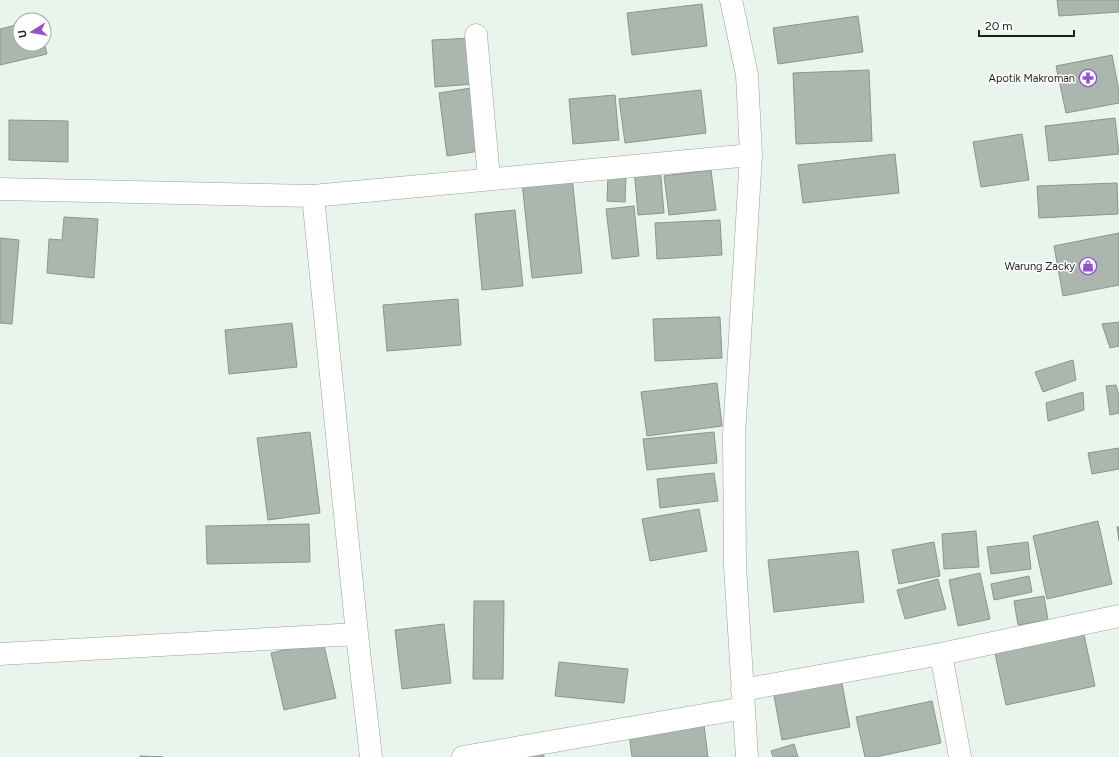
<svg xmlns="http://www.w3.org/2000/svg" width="1119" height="757" font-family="Figtree,sans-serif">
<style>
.building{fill:#abb6ae;stroke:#8b958e}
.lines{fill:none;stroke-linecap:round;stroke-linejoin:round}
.minor-casing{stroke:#97a19a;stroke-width:23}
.minor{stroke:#fff;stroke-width:22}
.labels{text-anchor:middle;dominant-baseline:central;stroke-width:3;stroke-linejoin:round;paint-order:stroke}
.poi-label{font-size:11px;fill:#1c201d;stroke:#fff;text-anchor:end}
</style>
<rect width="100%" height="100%" fill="#e9f4ed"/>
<!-- building -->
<path class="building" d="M 1057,0 L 1119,0 L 1119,12 L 1059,16 Z
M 702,4 L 707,46 L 632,55 L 627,13 Z
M 858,16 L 863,52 L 778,64 L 773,28 Z
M 20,24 L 20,44 L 44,44 L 44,42 L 47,54 L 0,65 L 0,29 Z
M 471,38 L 474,84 L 435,87 L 432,40 Z
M 1112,55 L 1119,91 L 1119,103 L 1066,113 L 1056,66 Z
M 869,70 L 872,141 L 796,144 L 793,73 Z
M 471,88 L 480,151 L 447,156 L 439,93 Z
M 701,90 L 706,133 L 625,143 L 619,99 Z
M 615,95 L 619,140 L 573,144 L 569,99 Z
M 1115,118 L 1119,154 L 1049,161 L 1045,126 Z
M 9,120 L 68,121 L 68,162 L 9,160 Z
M 1022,134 L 1029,180 L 981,187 L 973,142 Z
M 895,154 L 899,193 L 803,203 L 798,165 Z
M 660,166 L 664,213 L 638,215 L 634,168 Z
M 711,170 L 716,210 L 669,215 L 664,176 Z
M 608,174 L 626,175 L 625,202 L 607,201 Z
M 572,176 L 582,273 L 532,278 L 522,182 Z
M 1117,183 L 1118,214 L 1039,218 L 1037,186 Z
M 634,206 L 639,256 L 612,259 L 606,209 Z
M 515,210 L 523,286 L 482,290 L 475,214 Z
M 64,217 L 98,219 L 94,278 L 47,273 L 49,239 L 62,240 Z
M 720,220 L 722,255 L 657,259 L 655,223 Z
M 1119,233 L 1119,285 L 1063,296 L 1054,246 Z
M 0,238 L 19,240 L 12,324 L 0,323 Z
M 458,299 L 461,345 L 387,351 L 383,305 Z
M 720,317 L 722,358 L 655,361 L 653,319 Z
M 1119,322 L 1119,346 L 1110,348 L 1102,324 Z
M 292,323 L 297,367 L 229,374 L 225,330 Z
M 1073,360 L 1076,380 L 1043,392 L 1035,372 Z
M 717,383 L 722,426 L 647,436 L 641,392 Z
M 1116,385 L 1119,396 L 1119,413 L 1110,415 L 1106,386 Z
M 1083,392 L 1084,410 L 1048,421 L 1046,403 Z
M 310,432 L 320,513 L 268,520 L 257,438 Z
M 714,432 L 717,463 L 647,470 L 643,439 Z
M 1119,448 L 1119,469 L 1092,474 L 1088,453 Z
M 714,473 L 718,501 L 660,508 L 657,479 Z
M 699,509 L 707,551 L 650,561 L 642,519 Z
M 1098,521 L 1112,584 L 1047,599 L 1033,536 Z
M 309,524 L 310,562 L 207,564 L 206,526 Z
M 1117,527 L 1119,527 L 1119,541 Z
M 976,531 L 979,567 L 944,569 L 942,534 Z
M 934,542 L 940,576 L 899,584 L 892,550 Z
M 1028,542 L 1031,569 L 991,574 L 987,547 Z
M 858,551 L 864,602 L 774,612 L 768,560 Z
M 980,573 L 990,619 L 958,626 L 949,580 Z
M 1029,576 L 1032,592 L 994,600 L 991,584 Z
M 938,579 L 946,609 L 905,619 L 897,590 Z
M 1044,596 L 1048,620 L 1018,625 L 1014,601 Z
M 474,601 L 504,601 L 503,679 L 473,679 Z
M 444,624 L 451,683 L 402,689 L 395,630 Z
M 1083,630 L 1095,686 L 1006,705 L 994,649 Z
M 323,641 L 336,698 L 284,710 L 271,653 Z
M 559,662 L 628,669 L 624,703 L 555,696 Z
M 841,678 L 850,727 L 782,740 L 773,690 Z
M 932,701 L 941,743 L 876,757 L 865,757 L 856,717 Z
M 704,725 L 708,757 L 632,757 L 629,734 Z
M 794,744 L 798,757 L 773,757 L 771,751 Z
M 543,752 L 544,757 L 497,757 Z
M 140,756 L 163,757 L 140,757 Z"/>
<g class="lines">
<defs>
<path id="minor" d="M 731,0 L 747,75 L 751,155 L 734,435 L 735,566 L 747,757
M 476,35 L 489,178
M 0,189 L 313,196 L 751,155
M 313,196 L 357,634 L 371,757
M 0,654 L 357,634
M 941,654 L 960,757
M 742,690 L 941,654 L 1119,616
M 463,757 L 744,708"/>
</defs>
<!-- minor casing -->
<use href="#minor" class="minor-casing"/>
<!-- minor -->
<use href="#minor" class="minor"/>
</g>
<!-- icons -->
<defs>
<symbol id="pharmacy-ring" viewBox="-11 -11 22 22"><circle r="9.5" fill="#fff" stroke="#9354ca" stroke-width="1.5"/><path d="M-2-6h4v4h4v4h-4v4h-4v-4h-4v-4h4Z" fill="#9354ca"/></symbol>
<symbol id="shop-ring" viewBox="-11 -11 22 22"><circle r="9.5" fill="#fff" stroke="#9354ca" stroke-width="1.5"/><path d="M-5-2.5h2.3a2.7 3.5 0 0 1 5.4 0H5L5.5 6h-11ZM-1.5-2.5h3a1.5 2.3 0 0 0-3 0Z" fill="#9354ca"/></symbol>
</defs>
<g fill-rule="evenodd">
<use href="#pharmacy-ring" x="1078" y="68" width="20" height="20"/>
<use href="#shop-ring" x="1078" y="256" width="20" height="20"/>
</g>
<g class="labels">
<!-- poi labels -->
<g class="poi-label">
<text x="1075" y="78">Apotik Makroman</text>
<text x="1075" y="266">Warung Zacky</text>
</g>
</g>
<!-- north arrow -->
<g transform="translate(32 32) rotate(259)"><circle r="19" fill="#ffffff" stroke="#a4a6a5"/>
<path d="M0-3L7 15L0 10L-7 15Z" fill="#9354ca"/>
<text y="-6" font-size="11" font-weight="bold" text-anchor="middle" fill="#1c201d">U</text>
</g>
<!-- scale -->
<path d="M979 30v6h95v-6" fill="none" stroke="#1c201d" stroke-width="2"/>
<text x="985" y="30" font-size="12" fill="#1c201d" stroke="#ffffff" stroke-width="3" paint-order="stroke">20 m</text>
</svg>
